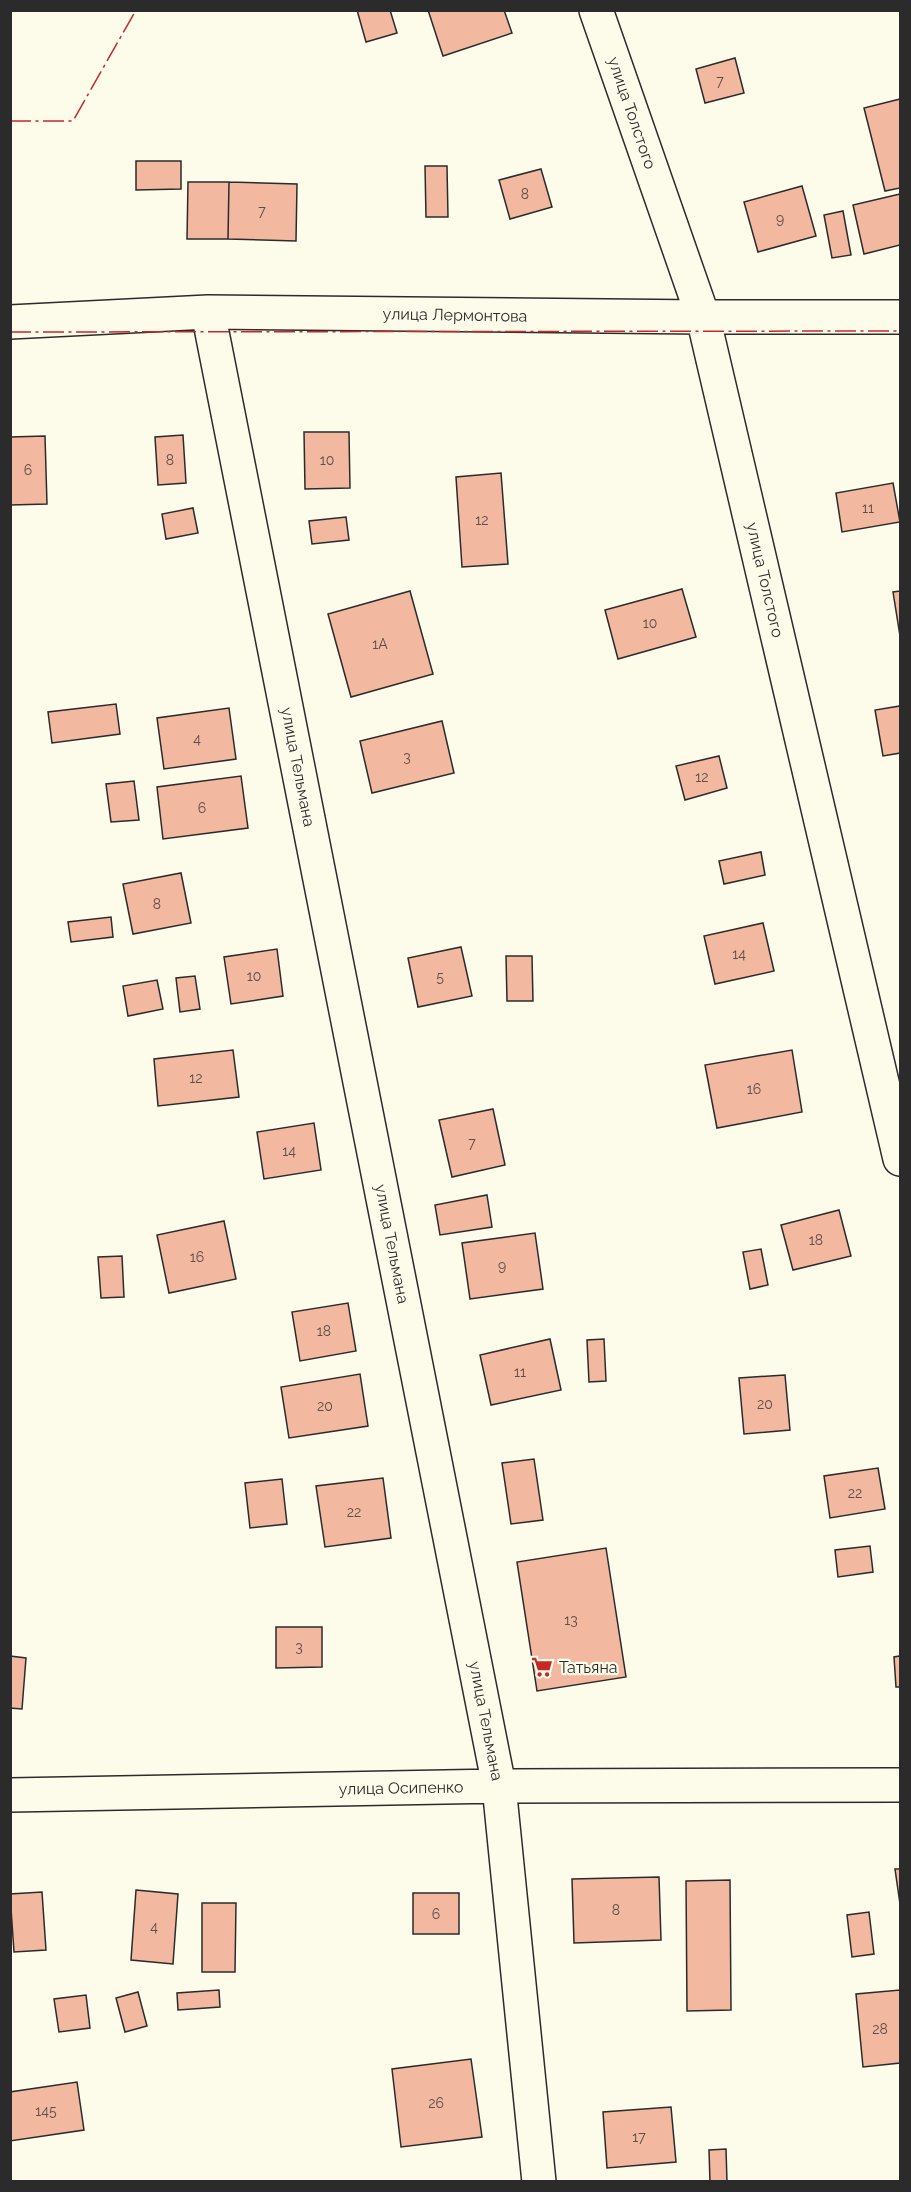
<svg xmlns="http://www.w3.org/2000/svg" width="911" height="2192" font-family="Raleway,sans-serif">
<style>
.building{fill:#f2b8a0;stroke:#2b2b2b;stroke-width:1.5}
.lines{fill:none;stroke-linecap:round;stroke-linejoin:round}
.street-casing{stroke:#2b2b2b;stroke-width:36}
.street{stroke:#fdfbea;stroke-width:33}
.power{stroke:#c62828;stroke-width:1.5;stroke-dasharray:21 4.5 3 4.5;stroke-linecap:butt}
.labels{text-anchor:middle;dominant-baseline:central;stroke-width:4.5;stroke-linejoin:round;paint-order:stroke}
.number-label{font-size:14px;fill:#5d4e48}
.street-label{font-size:16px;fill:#2b2b2b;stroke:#fdfbea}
.poi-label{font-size:16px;fill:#2b2b2b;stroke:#fdfbea;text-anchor:start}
</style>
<rect width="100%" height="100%" fill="#fdfbea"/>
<!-- building -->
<path class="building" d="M 357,10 L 390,10 L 397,33 L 366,42 Z
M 428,10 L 504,10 L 512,33 L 443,56 Z
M 735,58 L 744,93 L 705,103 L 696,69 Z
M 900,99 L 900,188 L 885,191 L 864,108 Z
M 136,161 L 181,161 L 181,189 L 136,190 Z
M 425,166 L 447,166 L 448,217 L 426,217 Z
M 541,169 L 552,207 L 510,219 L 499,180 Z
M 188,182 L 229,182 L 228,239 L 187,239 Z
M 229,182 L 297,184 L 296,241 L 228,239 Z
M 802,186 L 816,236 L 758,252 L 744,202 Z
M 900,194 L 900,245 L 864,254 L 853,205 Z
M 843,211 L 851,255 L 832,258 L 824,215 Z
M 304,432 L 349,432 L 350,488 L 305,489 Z
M 183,435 L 186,483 L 158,485 L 155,437 Z
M 45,436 L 47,504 L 10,505 L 10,437 Z
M 501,473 L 508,564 L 462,567 L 456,477 Z
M 893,483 L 900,522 L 842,532 L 836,493 Z
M 193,508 L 198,533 L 166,539 L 162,514 Z
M 346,517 L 349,540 L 312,544 L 309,521 Z
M 682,589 L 696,637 L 618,659 L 605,610 Z
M 410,591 L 433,674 L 351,697 L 328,614 Z
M 900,591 L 900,636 L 893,592 Z
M 116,704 L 120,734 L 52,743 L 48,712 Z
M 900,706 L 900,753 L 883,756 L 875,710 Z
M 229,708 L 236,759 L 164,769 L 157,718 Z
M 442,721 L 454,773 L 372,793 L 360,741 Z
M 719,756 L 727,788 L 685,800 L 676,766 Z
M 241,776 L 248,828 L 163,839 L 157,787 Z
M 134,781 L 139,820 L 111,822 L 106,784 Z
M 761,852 L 765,875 L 724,884 L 719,861 Z
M 181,873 L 191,923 L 133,934 L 123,884 Z
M 111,917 L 113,937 L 71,942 L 68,922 Z
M 763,923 L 774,971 L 715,984 L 704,936 Z
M 461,947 L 472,996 L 418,1007 L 408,958 Z
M 277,949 L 283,996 L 231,1004 L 224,957 Z
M 506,956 L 532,956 L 533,1001 L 507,1001 Z
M 195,976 L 200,1009 L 180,1012 L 176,978 Z
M 157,980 L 163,1009 L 128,1016 L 123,986 Z
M 233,1050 L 239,1097 L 158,1106 L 154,1059 Z
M 792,1050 L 802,1112 L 717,1128 L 705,1065 Z
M 493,1109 L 505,1165 L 452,1177 L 439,1120 Z
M 314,1123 L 321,1170 L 264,1179 L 257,1132 Z
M 487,1195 L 492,1227 L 440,1235 L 435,1205 Z
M 839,1210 L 851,1256 L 793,1270 L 781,1225 Z
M 224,1221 L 236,1279 L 169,1293 L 157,1235 Z
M 535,1233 L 543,1289 L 470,1299 L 462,1243 Z
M 761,1249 L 768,1285 L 750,1289 L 743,1252 Z
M 122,1256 L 124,1297 L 101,1298 L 98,1257 Z
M 348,1303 L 356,1351 L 300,1361 L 292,1312 Z
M 550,1339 L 561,1390 L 491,1405 L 480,1355 Z
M 604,1339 L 606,1381 L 589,1382 L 587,1340 Z
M 360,1374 L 368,1426 L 289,1438 L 281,1387 Z
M 785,1375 L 790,1430 L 744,1434 L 739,1378 Z
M 534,1459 L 543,1520 L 511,1524 L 502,1463 Z
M 878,1468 L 885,1509 L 830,1518 L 824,1476 Z
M 383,1478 L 391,1538 L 325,1547 L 316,1486 Z
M 282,1479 L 287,1524 L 250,1528 L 245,1483 Z
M 870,1546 L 873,1572 L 838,1577 L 835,1550 Z
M 606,1548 L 626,1677 L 537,1691 L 517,1562 Z
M 276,1627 L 322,1627 L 322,1667 L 276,1668 Z
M 10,1656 L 26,1658 L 22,1709 L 10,1708 Z
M 900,1656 L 900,1687 L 896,1687 L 894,1657 Z
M 895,1869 L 900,1869 L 900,1904 Z
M 659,1877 L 661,1940 L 574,1943 L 572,1879 Z
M 730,1880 L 731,2010 L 687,2011 L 686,1881 Z
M 136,1890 L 178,1894 L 173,1964 L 131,1960 Z
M 42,1892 L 46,1950 L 14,1952 L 10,1894 Z
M 413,1893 L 459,1893 L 459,1934 L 413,1934 Z
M 202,1903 L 236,1903 L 235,1972 L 202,1972 Z
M 869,1912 L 874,1954 L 852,1957 L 847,1915 Z
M 219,1990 L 220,2007 L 178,2010 L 177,1993 Z
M 900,1990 L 900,2063 L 863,2067 L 856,1994 Z
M 138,1992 L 147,2026 L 125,2032 L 116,1998 Z
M 86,1995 L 90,2028 L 59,2032 L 54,1999 Z
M 471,2059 L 482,2137 L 401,2147 L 392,2069 Z
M 77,2082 L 84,2130 L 10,2141 L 10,2092 Z
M 671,2107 L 676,2162 L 607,2168 L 603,2112 Z
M 726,2149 L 727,2182 L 710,2182 L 709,2150 Z"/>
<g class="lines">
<defs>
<path id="street" d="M 596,10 L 703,317 L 900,1159
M 208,312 L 499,1786 L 539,2182
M 10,322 L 208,312 L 703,317 L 900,317
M 10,1795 L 499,1786 L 900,1785"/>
</defs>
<!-- street casing -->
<use href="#street" class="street-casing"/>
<!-- street -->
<use href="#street" class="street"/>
<!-- power -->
<path class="power" d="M 10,121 L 73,121 L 136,10
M 10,332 L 900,331"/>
</g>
<!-- icons -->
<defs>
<symbol id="supermarket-bare" viewBox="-9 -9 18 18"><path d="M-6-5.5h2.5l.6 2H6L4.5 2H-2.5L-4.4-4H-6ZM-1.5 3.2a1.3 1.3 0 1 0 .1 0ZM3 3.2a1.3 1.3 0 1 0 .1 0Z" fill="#c62828" stroke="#fdfbea" stroke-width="2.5" paint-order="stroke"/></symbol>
</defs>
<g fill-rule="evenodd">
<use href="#supermarket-bare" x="527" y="1652" width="30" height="30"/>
</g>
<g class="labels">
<!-- number labels -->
<g class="number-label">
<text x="720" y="81">7</text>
<text x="525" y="194">8</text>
<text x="262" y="211">7</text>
<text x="780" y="219">9</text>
<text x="170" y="460">8</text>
<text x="327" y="460">10</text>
<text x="28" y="470">6</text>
<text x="868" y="508">11</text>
<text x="482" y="520">12</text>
<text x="650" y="623">10</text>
<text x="380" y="644">1А</text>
<text x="197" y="739">4</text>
<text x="407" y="757">3</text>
<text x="702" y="777">12</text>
<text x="202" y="808">6</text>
<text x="157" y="904">8</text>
<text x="739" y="954">14</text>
<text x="254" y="976">10</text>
<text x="440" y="977">5</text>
<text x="196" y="1078">12</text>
<text x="754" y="1089">16</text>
<text x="472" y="1143">7</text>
<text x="289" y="1151">14</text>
<text x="816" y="1240">18</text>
<text x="197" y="1257">16</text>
<text x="502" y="1266">9</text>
<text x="324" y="1331">18</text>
<text x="520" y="1372">11</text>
<text x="765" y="1404">20</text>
<text x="325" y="1406">20</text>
<text x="855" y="1493">22</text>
<text x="354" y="1512">22</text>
<text x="571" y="1620">13</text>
<text x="299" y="1647">3</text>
<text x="616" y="1910">8</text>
<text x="436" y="1914">6</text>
<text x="154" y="1927">4</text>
<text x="880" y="2029">28</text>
<text x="436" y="2103">26</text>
<text x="46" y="2111">145</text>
<text x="639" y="2137">17</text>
</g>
<!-- street labels -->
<g class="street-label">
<text transform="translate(632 113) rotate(71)">улица Толстого</text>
<text transform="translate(455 315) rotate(1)">улица Лермонтова</text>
<text transform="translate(765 580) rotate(77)">улица Толстого</text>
<text transform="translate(298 767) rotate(79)">улица Тельмана</text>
<text transform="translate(392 1244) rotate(79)">улица Тельмана</text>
<text transform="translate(486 1721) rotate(79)">улица Тельмана</text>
<text transform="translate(401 1788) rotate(-1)">улица Осипенко</text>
</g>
<!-- poi labels -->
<g class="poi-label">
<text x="559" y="1667">Татьяна</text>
</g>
</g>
<!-- border -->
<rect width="911" height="2192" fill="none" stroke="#2b2b2b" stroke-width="24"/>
</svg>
